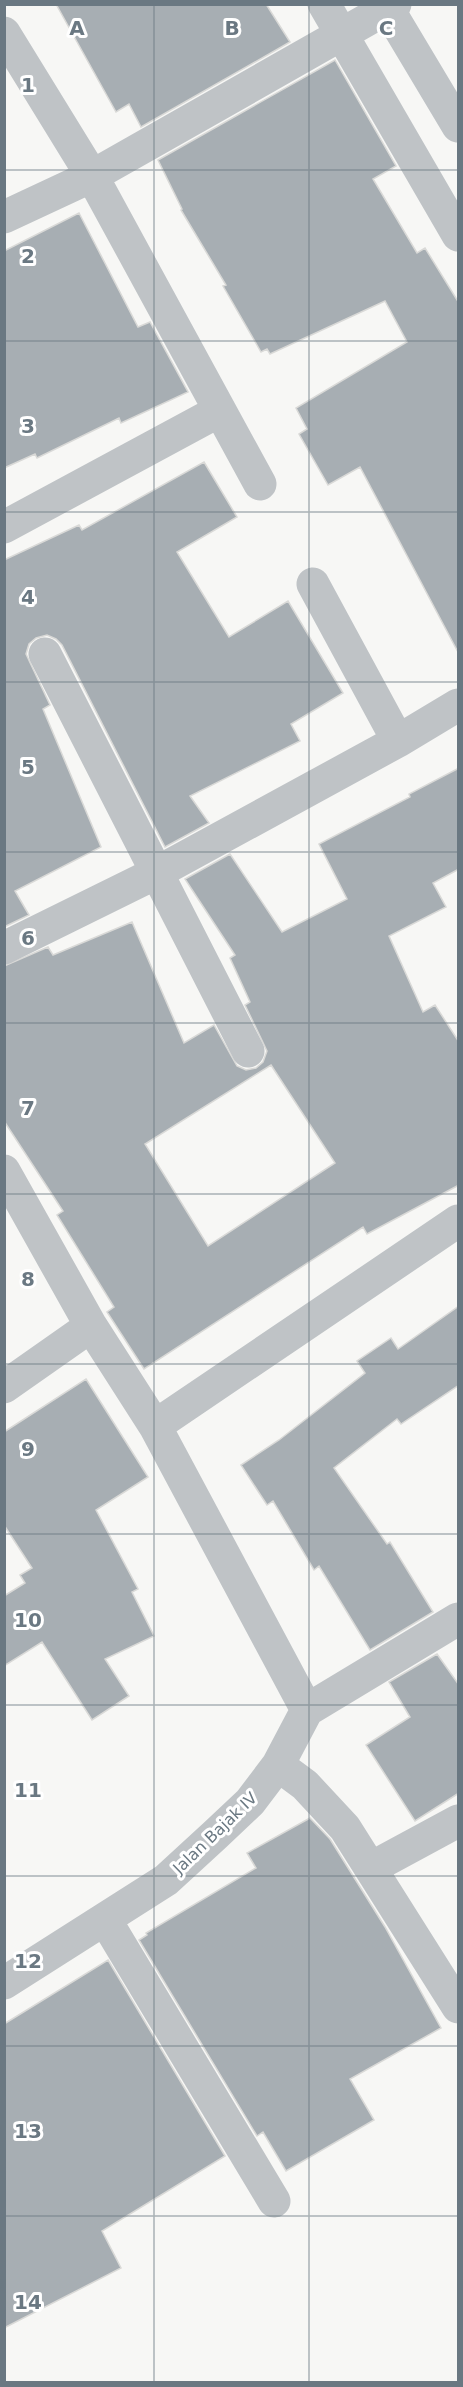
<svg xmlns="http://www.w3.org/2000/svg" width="463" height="2387" font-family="'DejaVu Sans',sans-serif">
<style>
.building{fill:#a7aeb3;stroke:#d9d9d7;stroke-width:1.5;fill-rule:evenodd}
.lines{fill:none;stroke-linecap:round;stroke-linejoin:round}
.minor{stroke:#bfc3c6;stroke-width:33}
.grid{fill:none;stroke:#6a7882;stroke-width:1.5;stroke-opacity:0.55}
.labels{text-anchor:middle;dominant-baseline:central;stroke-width:6;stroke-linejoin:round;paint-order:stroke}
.street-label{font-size:16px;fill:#6a7882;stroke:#fff}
.grid-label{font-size:20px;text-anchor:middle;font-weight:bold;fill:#6a7882;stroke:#fff;stroke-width:6;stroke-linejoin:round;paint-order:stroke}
</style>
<rect width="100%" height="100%" fill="#f7f7f5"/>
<!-- building -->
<path class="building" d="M 56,4 L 266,4 L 290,42 L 141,127 L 129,104 L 116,112 Z
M 335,60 L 396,166 L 373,179 L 417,253 L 425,248 L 459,303 L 459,654 L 360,467 L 328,485 L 299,434 L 307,429 L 296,408 L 407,342 L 385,301 L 270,354 L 267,349 L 261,352 L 223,286 L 226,285 L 181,210 L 182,209 L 158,160 Z
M 79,213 L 138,327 L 150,322 L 188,392 L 121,423 L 119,418 L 37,458 L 35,454 L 4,468 L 4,251 Z
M 204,462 L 237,517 L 177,552 L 229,637 L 288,601 L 343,693 L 291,724 L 300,741 L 190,796 L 209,823 L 165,847 L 62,645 L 56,639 L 47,635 L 36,638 L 29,644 L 26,654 L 50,705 L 43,709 L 101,847 L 15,891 L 29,915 L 4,927 L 4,560 L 79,525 L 82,530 Z
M 459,768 L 459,869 L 433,883 L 446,907 L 389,936 L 423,1012 L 435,1005 L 459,1042 L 459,1185 L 367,1234 L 363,1227 L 144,1369 L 107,1312 L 114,1307 L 57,1215 L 63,1211 L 4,1121 L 4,966 L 48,947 L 53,955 L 132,922 L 184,1043 L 214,1025 L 237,1066 L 246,1070 L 256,1068 L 263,1062 L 267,1051 L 245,1005 L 250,1002 L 230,958 L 235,955 L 185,879 L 230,854 L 282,932 L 347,899 L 319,844 L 410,797 L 409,794 ZM 271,1065 L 335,1163 L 208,1246 L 145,1144 Z
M 459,1306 L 459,1385 L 401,1424 L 397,1419 L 334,1468 L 387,1544 L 390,1542 L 433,1612 L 370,1650 L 319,1566 L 314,1570 L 273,1501 L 267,1505 L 241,1465 L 279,1440 L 365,1373 L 357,1361 L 391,1338 L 398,1349 Z
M 86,1379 L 148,1477 L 96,1510 L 138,1589 L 132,1592 L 154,1636 L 105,1659 L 129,1696 L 92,1720 L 42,1642 L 4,1666 L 4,1596 L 25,1583 L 20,1575 L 32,1568 L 4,1525 L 4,1432 Z
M 437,1654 L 459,1685 L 459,1793 L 415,1821 L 366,1745 L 410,1717 L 389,1682 Z
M 310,1818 L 330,1839 L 385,1927 L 441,2028 L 350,2079 L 374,2120 L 286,2171 L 263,2132 L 257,2136 L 139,1940 L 147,1935 L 146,1933 L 256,1868 L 247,1853 Z
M 108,1960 L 225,2156 L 102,2231 L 121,2268 L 4,2328 L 4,2024 Z"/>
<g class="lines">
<!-- minor -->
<path class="minor" d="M 324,4 L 458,235
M 385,4 L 458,126
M 4,33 L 92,176 L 260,484
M 4,217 L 92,176 L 395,4
M 4,527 L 219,411
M 45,654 L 248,1051
M 398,741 L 458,705
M 4,948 L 158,872 L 398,741 L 313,584
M 4,1171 L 91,1326 L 155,1426 L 307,1710
M 4,1387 L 91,1326
M 155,1426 L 458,1221
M 278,1765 L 305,1785 L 345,1828 L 458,2007
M 371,1868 L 458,1821
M 106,1921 L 274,2201
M 4,1983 L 166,1880 L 215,1835 L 250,1802 L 278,1765 L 307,1710 L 458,1619"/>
</g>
<!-- grid -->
<path class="grid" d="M 154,4 L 154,2382M 309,4 L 309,2382M 4,170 L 458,170M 4,341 L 458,341M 4,512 L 458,512M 4,682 L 458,682M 4,852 L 458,852M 4,1023 L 458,1023M 4,1194 L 458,1194M 4,1364 L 458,1364M 4,1534 L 458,1534M 4,1705 L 458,1705M 4,1876 L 458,1876M 4,2046 L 458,2046M 4,2216 L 458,2216"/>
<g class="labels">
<!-- street labels -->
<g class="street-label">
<text transform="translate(215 1833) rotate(-44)">Jalan Bajak IV</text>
</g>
</g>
<g class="grid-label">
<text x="77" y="35">A</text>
<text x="232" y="35">B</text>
<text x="386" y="35">C</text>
<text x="28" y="92">1</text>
<text x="28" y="263">2</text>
<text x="28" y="433">3</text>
<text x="28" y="604">4</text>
<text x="28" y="774">5</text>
<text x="28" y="945">6</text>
<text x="28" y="1115">7</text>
<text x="28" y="1286">8</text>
<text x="28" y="1456">9</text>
<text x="28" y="1627">10</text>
<text x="28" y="1797">11</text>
<text x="28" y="1968">12</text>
<text x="28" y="2138">13</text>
<text x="28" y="2309">14</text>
</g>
<!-- border -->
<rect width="463" height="2387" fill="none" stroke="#6a7882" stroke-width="12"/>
</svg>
